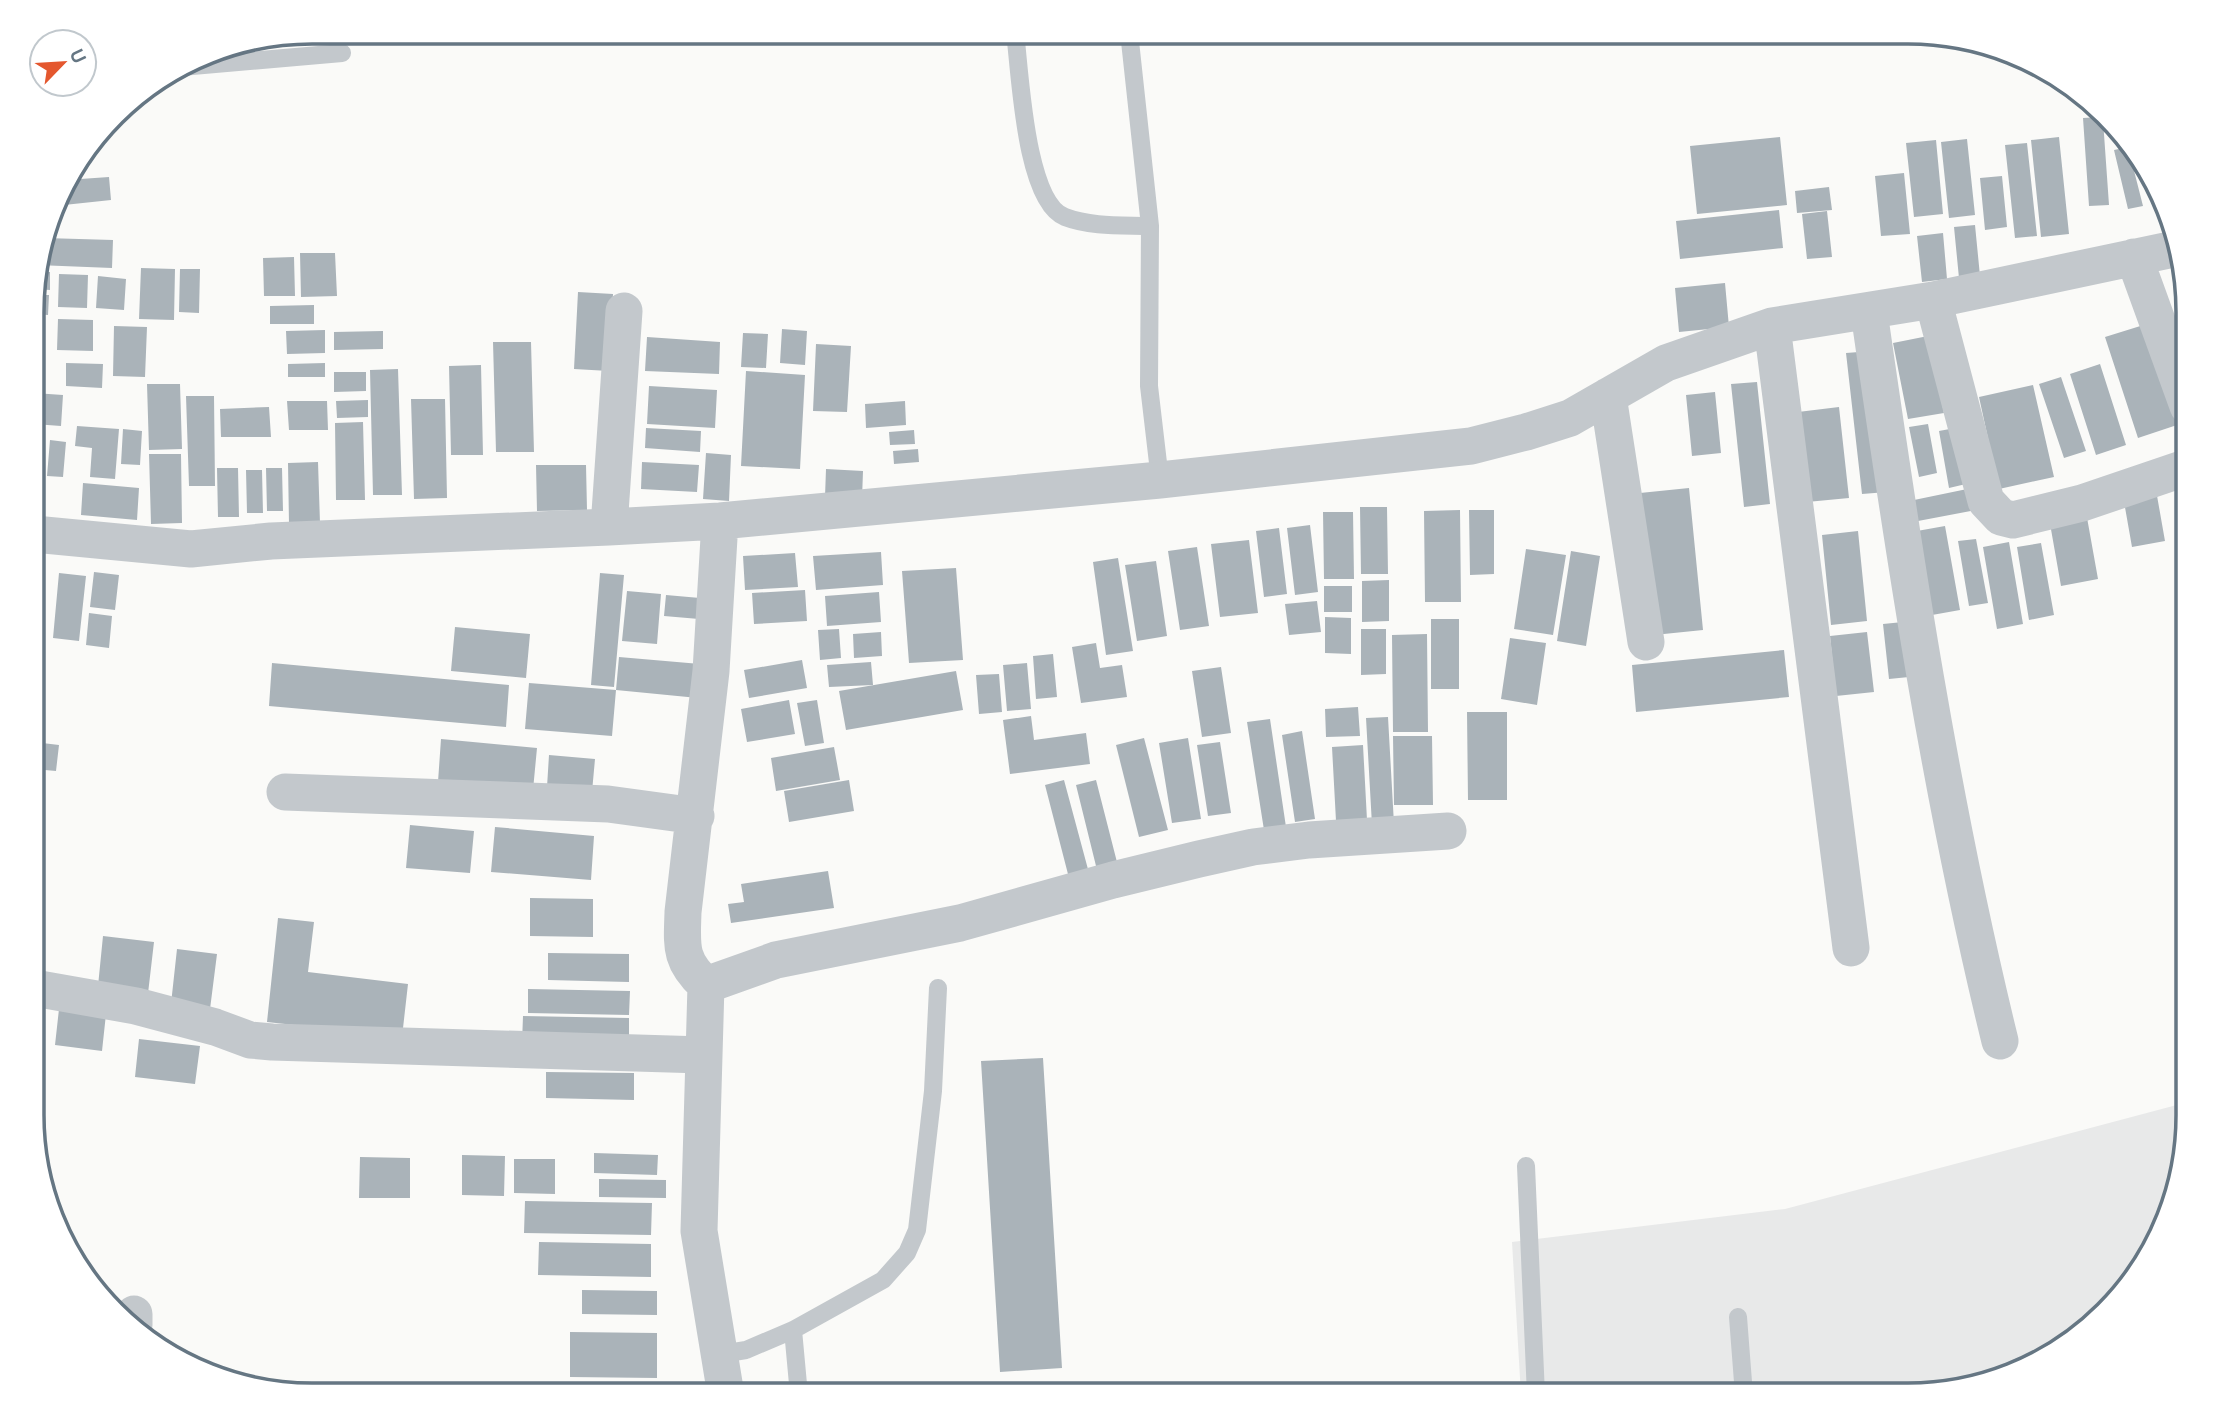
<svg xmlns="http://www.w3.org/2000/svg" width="2220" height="1427" font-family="'DM Sans',sans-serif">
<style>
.built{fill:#e8e9e9}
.building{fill:#aab3b9}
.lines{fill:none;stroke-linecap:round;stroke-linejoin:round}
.service{stroke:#c3c8cc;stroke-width:18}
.minor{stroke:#c3c8cc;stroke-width:37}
.rim{fill:none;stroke:#657683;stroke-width:3.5}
</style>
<rect width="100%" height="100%" fill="#fafaf8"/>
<!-- built -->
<path class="built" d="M 2188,1102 L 2188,1133 L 2174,1205 L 2141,1271 L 2048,1358 L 1926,1395 L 1521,1395 L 1512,1242 L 1785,1209 Z"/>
<!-- building -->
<path class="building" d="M 2100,117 L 2103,120 L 2109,205 L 2089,206 L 2083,118 Z
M 1780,137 L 1787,205 L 1697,214 L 1690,146 Z
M 2059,137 L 2069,234 L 2041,237 L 2031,140 Z
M 1967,139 L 1975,215 L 1949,218 L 1941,142 Z
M 1936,140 L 1943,214 L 1914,217 L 1906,143 Z
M 2027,143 L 2037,236 L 2015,238 L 2005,145 Z
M 2128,147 L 2143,206 L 2128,209 L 2114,150 Z
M 1904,173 L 1910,234 L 1881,236 L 1875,176 Z
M 2002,176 L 2007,227 L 1985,230 L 1980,178 Z
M 109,177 L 111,200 L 64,205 L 62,185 L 66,180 Z
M 1829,187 L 1832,210 L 1797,213 L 1795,191 Z
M 1779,210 L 1783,248 L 1680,259 L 1676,221 Z
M 1827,211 L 1832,257 L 1807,259 L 1802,214 Z
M 1975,225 L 1980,276 L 1959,278 L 1954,227 Z
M 1943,233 L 1947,279 L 1922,282 L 1917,236 Z
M 45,238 L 113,240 L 112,268 L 37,265 Z
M 300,253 L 335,253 L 337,296 L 301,297 Z
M 294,257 L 295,296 L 264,296 L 263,258 Z
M 141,268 L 175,269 L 174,320 L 139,319 Z
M 180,269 L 200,269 L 199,313 L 179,312 Z
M 35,271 L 50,272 L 50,290 L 34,289 Z
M 59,274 L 88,275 L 87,308 L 58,307 Z
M 98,276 L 126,279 L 124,310 L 96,308 Z
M 1725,283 L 1729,327 L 1679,332 L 1675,288 Z
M 578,292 L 613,294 L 609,371 L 574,369 Z
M 34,295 L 49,295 L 48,315 L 34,314 Z
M 314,305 L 314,324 L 270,324 L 270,306 Z
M 58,319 L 93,320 L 93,351 L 57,350 Z
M 2150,323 L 2183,423 L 2138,438 L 2105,337 Z
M 114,326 L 147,327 L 145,377 L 113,376 Z
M 782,329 L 807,331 L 805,365 L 780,363 Z
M 325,330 L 325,353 L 287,354 L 286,331 Z
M 383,331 L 383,349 L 334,350 L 334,332 Z
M 743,333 L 768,334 L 766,368 L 741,367 Z
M 1928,336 L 1944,413 L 1908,419 L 1893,343 Z
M 647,337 L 720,342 L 719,374 L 645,371 Z
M 493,342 L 531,342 L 534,452 L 496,452 Z
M 816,344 L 851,346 L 847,412 L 813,411 Z
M 1872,351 L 1887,492 L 1862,494 L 1846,353 Z
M 66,363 L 103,364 L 102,388 L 66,386 Z
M 325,363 L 325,377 L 288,377 L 288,364 Z
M 2100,364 L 2126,445 L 2096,455 L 2070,374 Z
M 481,365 L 483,455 L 451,455 L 449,366 Z
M 398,369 L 402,495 L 373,495 L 370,370 Z
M 746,371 L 805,375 L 800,469 L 741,466 Z
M 334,372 L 366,372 L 366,391 L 334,392 Z
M 2061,377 L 2086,451 L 2064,458 L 2039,384 Z
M 1757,382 L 1770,504 L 1744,507 L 1731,384 Z
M 147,384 L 180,384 L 182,449 L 149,450 Z
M 2033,385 L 2054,477 L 1999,489 L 1979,397 Z
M 649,386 L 717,390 L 715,428 L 647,424 Z
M 1715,392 L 1721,453 L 1692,456 L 1686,395 Z
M 34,393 L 63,395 L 61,426 L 34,424 Z
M 186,396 L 214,396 L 215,486 L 189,486 Z
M 411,399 L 445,399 L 447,498 L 414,499 Z
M 368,400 L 368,417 L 337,418 L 336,401 Z
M 287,401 L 327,401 L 328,430 L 289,430 Z
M 905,401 L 906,425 L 866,428 L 865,404 Z
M 269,407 L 271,437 L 221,437 L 220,409 Z
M 1839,407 L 1849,498 L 1807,502 L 1798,412 Z
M 363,422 L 365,500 L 336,500 L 335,423 Z
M 1928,424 L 1937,473 L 1919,477 L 1909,427 Z
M 77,426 L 119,429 L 115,479 L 90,477 L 92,448 L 75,446 Z
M 646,428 L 701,431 L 700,452 L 645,448 Z
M 1955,428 L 1966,484 L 1949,488 L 1939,431 Z
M 123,429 L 142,431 L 140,465 L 121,464 Z
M 914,430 L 915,444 L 890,445 L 889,432 Z
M 34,440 L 40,441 L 37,479 L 34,479 Z
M 50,440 L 66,442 L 63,477 L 47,476 Z
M 918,449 L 919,462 L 894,464 L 893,451 Z
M 706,453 L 731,455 L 729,501 L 703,499 Z
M 149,454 L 181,454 L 182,523 L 151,524 Z
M 318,462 L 320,523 L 289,524 L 288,463 Z
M 642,462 L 699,465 L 697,492 L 641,489 Z
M 536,465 L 586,465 L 587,510 L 537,511 Z
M 217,468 L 238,468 L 239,517 L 218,517 Z
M 266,468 L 282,468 L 283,511 L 267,511 Z
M 826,469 L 863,471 L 862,499 L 825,497 Z
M 246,470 L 262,470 L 263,513 L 247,513 Z
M 2188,477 L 2188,516 L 2187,516 L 2176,480 Z
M 83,483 L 139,488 L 137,520 L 81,515 Z
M 1689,488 L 1703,630 L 1654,635 L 1640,493 Z
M 1972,488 L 1976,510 L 1918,521 L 1914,500 Z
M 2156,490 L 2165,541 L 2132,547 L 2123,496 Z
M 1360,507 L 1387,507 L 1388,574 L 1361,574 Z
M 1460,510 L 1461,602 L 1425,602 L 1424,511 Z
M 1469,510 L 1494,510 L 1494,574 L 1470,575 Z
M 1323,512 L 1353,512 L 1354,579 L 1324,579 Z
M 2086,512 L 2098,579 L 2061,586 L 2049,518 Z
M 1310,525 L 1318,592 L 1295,595 L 1287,528 Z
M 1945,526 L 1960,610 L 1932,615 L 1917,531 Z
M 1279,528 L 1287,594 L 1264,597 L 1256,531 Z
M 1858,531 L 1867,621 L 1831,625 L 1822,535 Z
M 1976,539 L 1988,603 L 1969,606 L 1958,541 Z
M 1249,540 L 1258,613 L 1220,617 L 1211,544 Z
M 2009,542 L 2023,624 L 1997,629 L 1983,547 Z
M 2041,543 L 2054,615 L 2029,620 L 2017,547 Z
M 1197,547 L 1209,626 L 1180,630 L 1168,551 Z
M 1526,549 L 1566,555 L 1553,635 L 1514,629 Z
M 1571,551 L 1600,556 L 1586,646 L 1557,641 Z
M 881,552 L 883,585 L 816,590 L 813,556 Z
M 795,553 L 798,587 L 745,590 L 743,556 Z
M 1118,558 L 1133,651 L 1106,655 L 1093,562 Z
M 1156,561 L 1167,636 L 1137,641 L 1125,565 Z
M 956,568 L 963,660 L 909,663 L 902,571 Z
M 94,572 L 119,575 L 115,610 L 90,607 Z
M 59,573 L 86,576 L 79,641 L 53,638 Z
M 600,573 L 624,575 L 614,687 L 591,685 Z
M 1389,580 L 1389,621 L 1362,622 L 1362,581 Z
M 1324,586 L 1352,586 L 1352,612 L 1324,612 Z
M 805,590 L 807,621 L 754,624 L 752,593 Z
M 627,591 L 661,594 L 657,644 L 622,641 Z
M 879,592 L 881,622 L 827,626 L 825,596 Z
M 666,595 L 700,598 L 699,619 L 664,616 Z
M 1317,601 L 1321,632 L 1289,635 L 1285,604 Z
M 89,613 L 112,616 L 109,648 L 86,645 Z
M 34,617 L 42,618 L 39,648 L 34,647 Z
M 1325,617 L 1351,618 L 1351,654 L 1325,653 Z
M 1431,619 L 1459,619 L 1459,689 L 1431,689 Z
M 1903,622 L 1909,677 L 1889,679 L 1883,624 Z
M 455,627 L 530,634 L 526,678 L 451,671 Z
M 839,629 L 841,658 L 820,660 L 818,630 Z
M 1361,629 L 1386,629 L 1386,674 L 1361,675 Z
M 881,632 L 882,656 L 854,658 L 853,634 Z
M 1867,632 L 1874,692 L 1836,696 L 1830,636 Z
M 1427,634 L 1428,732 L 1393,732 L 1392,635 Z
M 1510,638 L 1546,643 L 1537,705 L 1501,699 Z
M 1096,643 L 1100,668 L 1122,665 L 1127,697 L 1081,703 L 1072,647 Z
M 1784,650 L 1789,697 L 1636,712 L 1632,665 Z
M 1053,654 L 1057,697 L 1036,699 L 1033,656 Z
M 34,656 L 38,656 L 36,683 L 34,683 Z
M 619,657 L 700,664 L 698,698 L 616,690 Z
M 802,660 L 807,688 L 749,698 L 744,670 Z
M 871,662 L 873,685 L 829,687 L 827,665 Z
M 272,663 L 509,685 L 506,727 L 269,706 Z
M 1027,663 L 1031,709 L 1007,711 L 1003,665 Z
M 1221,667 L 1231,733 L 1202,737 L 1192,671 Z
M 956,671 L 963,710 L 846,730 L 839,691 Z
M 999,674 L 1002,712 L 979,714 L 976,675 Z
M 529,683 L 616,690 L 612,736 L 525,729 Z
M 789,700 L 795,734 L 747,742 L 741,709 Z
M 817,700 L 824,743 L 805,746 L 797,703 Z
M 1358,707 L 1360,736 L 1326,737 L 1325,709 Z
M 1467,712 L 1507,712 L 1507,800 L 1468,800 Z
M 1031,716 L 1034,740 L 1086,733 L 1090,764 L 1010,774 L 1003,720 Z
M 1388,717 L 1394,824 L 1372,825 L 1366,718 Z
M 1270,719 L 1286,827 L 1264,830 L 1247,722 Z
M 1302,731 L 1315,819 L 1295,822 L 1282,735 Z
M 1393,736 L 1432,736 L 1433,805 L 1394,805 Z
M 1144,738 L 1168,830 L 1139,837 L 1116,745 Z
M 1188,738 L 1201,819 L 1172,823 L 1159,743 Z
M 441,739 L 537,748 L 533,790 L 438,782 Z
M 34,742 L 59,745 L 56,771 L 34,769 Z
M 1220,742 L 1231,813 L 1208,816 L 1197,745 Z
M 1363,745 L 1367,820 L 1336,821 L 1332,747 Z
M 834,747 L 840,780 L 776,791 L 771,758 Z
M 549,755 L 595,759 L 592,792 L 547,787 Z
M 849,780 L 854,811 L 789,822 L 784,791 Z
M 1064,780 L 1089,873 L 1069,878 L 1045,785 Z
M 1096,780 L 1119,870 L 1098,874 L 1076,785 Z
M 410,825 L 474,831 L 470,873 L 406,868 Z
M 495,827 L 594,836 L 591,880 L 491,872 Z
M 828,871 L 834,908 L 731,923 L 728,904 L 744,902 L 741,884 Z
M 530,898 L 593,899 L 593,937 L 530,936 Z
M 278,918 L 314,922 L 308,972 L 408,984 L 402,1037 L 267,1022 Z
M 103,936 L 154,942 L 147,1002 L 97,996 Z
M 177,949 L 217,954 L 209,1017 L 170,1013 Z
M 548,953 L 629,954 L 629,982 L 548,980 Z
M 528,989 L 630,991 L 629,1015 L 528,1013 Z
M 59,1009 L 106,1014 L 102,1051 L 55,1045 Z
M 523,1016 L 629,1018 L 629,1044 L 522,1043 Z
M 139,1039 L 200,1046 L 195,1084 L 135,1077 Z
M 1043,1058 L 1062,1368 L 1000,1372 L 981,1061 Z
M 546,1072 L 634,1073 L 634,1100 L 546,1098 Z
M 594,1153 L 658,1155 L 657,1175 L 594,1173 Z
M 462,1155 L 505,1156 L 504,1196 L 462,1195 Z
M 360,1157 L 410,1158 L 410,1198 L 359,1198 Z
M 514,1159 L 555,1159 L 555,1194 L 514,1193 Z
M 599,1179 L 666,1180 L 666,1198 L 599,1197 Z
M 525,1201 L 652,1203 L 651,1235 L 524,1233 Z
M 539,1242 L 651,1244 L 651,1277 L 538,1275 Z
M 582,1290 L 657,1291 L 657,1315 L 582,1314 Z
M 570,1332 L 657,1333 L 657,1378 L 570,1377 Z
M 213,1376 L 250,1378 L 250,1385 L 222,1381 Z
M 1679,1387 L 1680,1395 L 1550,1395 L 1550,1392 Z"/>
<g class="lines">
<!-- service -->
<path class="service" d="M 1015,32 C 1020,71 1025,202 1065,217 C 1091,227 1123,225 1150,226
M 1129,32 L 1150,226 L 1149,386 L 1160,480
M 181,67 L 342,53
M 1526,1166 L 1536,1395
M 1738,1317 L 1744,1395
M 793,1330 L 799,1395
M 721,1354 L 746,1350 L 793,1330 L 883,1280 L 907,1253 L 917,1230 L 933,1091 L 938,988"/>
<!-- minor -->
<path class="minor" d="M 2134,257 L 2188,406
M 1933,300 L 1986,501 L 2001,517 L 2013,520 L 2082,503 L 2188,467
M 1869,312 C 1904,556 1941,801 2000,1041
M 1772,326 L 1851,948
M 1608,396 L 1646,642
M 720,521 L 711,671 L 683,912 C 682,946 679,960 706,985 L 699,1231 L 726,1395
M 609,527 L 624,311
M 34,534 L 191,549 L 271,541 L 609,527 L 720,521 L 1160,480 L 1471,446 L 1526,432 L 1570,418 L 1666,363 L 1772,326 L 1933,300 L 2174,249
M 285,792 L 608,804 L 696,816
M 706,985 L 776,960 L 960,923 L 1113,880 L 1199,859 L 1253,847 L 1309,840 L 1448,831
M 34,988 L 136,1006 L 215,1027 L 250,1040 L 272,1042 L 703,1055
M 134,1325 L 134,1314"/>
</g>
<!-- crop -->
<path d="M0 0H2220V1427H0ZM312 44H1908A268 268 0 0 1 2176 312V1115A268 268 0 0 1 1908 1383H312A268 268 0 0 1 44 1115V312A268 268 0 0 1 312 44Z" fill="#fff" fill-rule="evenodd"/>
<path class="rim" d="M312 44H1908A268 268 0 0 1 2176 312V1115A268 268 0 0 1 1908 1383H312A268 268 0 0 1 44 1115V312A268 268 0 0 1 312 44Z"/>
<!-- north arrow -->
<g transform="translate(63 63) rotate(65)"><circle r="33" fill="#ffffff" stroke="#c1c8cd" stroke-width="2"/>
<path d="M0-5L12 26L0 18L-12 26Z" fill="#e4572e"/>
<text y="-10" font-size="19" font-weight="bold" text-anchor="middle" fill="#657683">U</text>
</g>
</svg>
